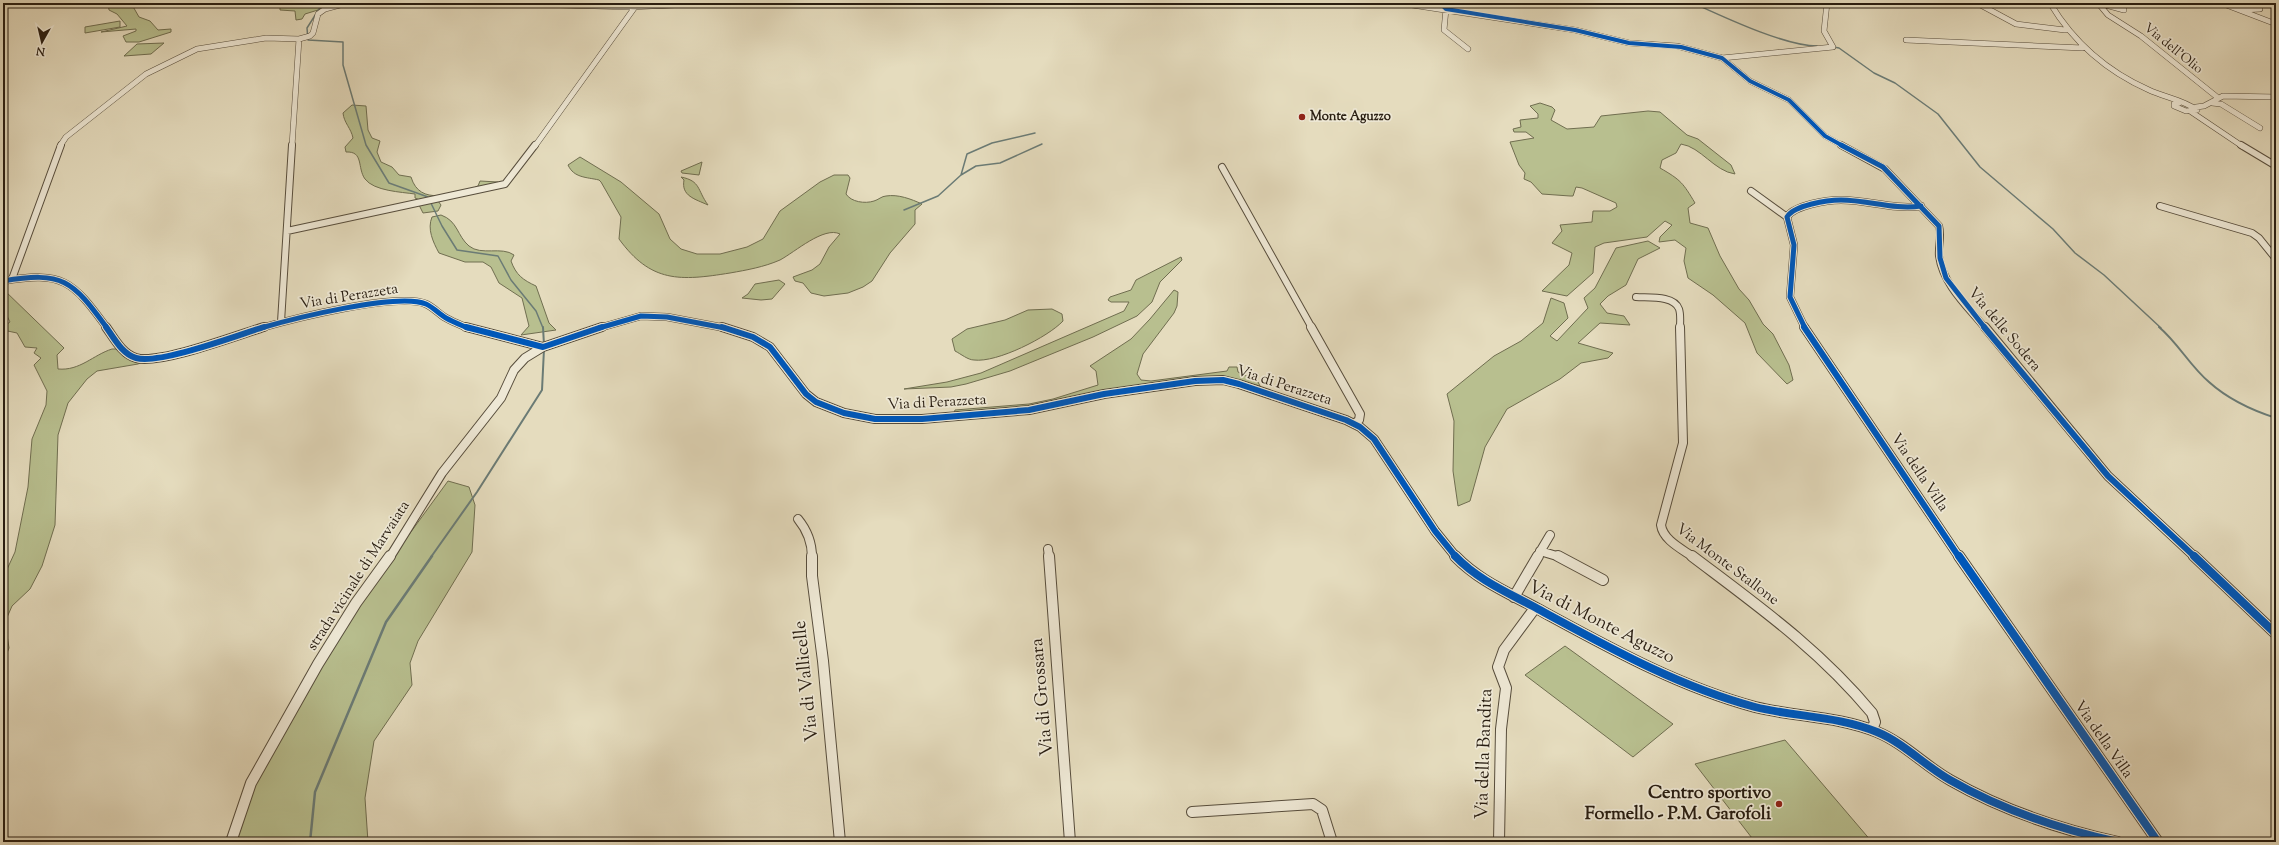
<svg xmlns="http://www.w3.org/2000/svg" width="2279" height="845" font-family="'Sorts Mill Goudy',serif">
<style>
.green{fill:#b8bf8f;stroke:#706e50}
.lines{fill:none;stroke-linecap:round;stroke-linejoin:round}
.stream-far2{stroke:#6b7b75;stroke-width:1.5}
.stream-far1{stroke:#6b7b75;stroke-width:2}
.stream{stroke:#6b7b75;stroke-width:2.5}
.minor-far3-casing{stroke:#574d3c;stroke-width:6}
.minor-far2-casing{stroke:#574d3c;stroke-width:8}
.minor-far1-casing{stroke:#574d3c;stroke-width:10}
.minor-casing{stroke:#574d3c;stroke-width:12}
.minor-far3{stroke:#eee8d5;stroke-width:5}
.minor-far2{stroke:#eee8d5;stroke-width:6}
.minor-far1{stroke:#eee8d5;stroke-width:8}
.minor{stroke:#eee8d5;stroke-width:10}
.cycleway-far3-casing{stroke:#eee8d5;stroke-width:5.5}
.cycleway-far2-casing{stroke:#eee8d5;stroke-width:7}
.cycleway-far1-casing{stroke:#eee8d5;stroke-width:8}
.cycleway-casing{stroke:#eee8d5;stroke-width:10}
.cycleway-far3{stroke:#0057b8;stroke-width:4}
.cycleway-far2{stroke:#0057b8;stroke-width:5}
.cycleway-far1{stroke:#0057b8;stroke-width:6}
.cycleway{stroke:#0057b8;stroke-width:8}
.poi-dot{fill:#8f2418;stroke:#eee8d5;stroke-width:1.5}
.labels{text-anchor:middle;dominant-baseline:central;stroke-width:3.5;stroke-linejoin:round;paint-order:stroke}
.far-street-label{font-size:13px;fill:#281d11;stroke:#eee8d5}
.far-poi-label{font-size:13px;font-weight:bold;fill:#281d11;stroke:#eee8d5;text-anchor:start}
.street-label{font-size:15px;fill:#281d11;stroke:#eee8d5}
.near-street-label{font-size:18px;fill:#281d11;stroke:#eee8d5}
.near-poi-label{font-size:18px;font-weight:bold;fill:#281d11;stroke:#eee8d5;text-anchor:end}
</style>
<rect width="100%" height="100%" fill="#e5dcbe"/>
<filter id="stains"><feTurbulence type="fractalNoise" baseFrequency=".005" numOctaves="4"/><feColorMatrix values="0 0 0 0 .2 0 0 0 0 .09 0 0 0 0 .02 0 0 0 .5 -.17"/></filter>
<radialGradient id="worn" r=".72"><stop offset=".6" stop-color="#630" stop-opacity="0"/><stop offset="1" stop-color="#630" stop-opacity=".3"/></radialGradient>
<!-- green -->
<path class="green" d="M 108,3 L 131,3 L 139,17 L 150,21 L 158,30 L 171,29 L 171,32 L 139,42 L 126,42 L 123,36 L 136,31 L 136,29 L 101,32 L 127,26 L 117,14 L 109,10 Z
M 287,3 L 310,5 L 332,3 L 331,6 L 305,14 L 302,19 L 296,20 L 295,11 L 280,10 L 280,7 Z
M 120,21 L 120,27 L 85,33 L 85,27 Z
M 164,43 L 151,54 L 124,56 L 137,44 Z
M 1540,103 L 1552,107 L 1555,110 L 1551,120 L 1567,129 L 1594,127 L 1601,116 L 1648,111 L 1660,112 L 1687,135 L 1698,139 L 1731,165 L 1735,174 C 1714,171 1701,147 1681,144 L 1676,153 L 1662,160 L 1660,168 C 1681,180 1683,183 1695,203 L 1688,208 L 1690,223 L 1708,228 L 1720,256 L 1739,289 L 1749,300 L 1763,324 L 1773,334 L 1789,365 L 1793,380 L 1787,384 L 1757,353 L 1745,323 L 1713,295 L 1688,278 L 1684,261 L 1686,248 L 1675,240 L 1659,242 L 1660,237 L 1672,225 L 1665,221 L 1647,237 L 1604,243 L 1595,247 L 1593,273 L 1567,296 L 1542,291 L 1569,265 L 1572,253 L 1552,243 L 1562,231 L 1560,225 L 1592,222 L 1593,211 L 1610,211 L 1617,207 L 1616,203 L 1582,188 L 1576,187 L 1573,196 L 1570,196 L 1542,194 L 1531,182 L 1524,179 L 1525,173 L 1519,165 L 1510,142 L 1534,138 L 1526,132 L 1514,132 L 1513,129 L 1521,127 L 1520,120 L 1538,118 L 1538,114 L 1530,106 Z
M 352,105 L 366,106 L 368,130 L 372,138 L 380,141 L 377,152 L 381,162 L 392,167 L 399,175 L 411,177 C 420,207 452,193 474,188 L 478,186 L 480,181 L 498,182 L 498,185 L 422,201 L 415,198 L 415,194 C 401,192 374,191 365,179 C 357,168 364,151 346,152 L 345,147 L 353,138 C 351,128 344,123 343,113 Z
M 580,157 L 621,182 L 659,214 L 670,239 L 681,249 L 697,254 L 720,254 L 747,247 L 763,239 L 780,211 L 820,182 L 834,175 L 848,175 L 850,178 L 846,194 C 851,202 865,204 874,201 C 878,200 882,196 886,196 C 898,194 911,199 922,204 L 915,210 L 915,224 L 890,253 L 872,281 L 863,287 L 848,293 L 824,296 L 811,293 L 803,283 L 795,281 L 793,277 L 812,270 L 820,264 L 829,247 L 840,234 C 824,226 795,252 780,260 C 764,267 747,270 730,273 C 680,281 651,283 619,239 L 621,217 L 601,182 L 599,180 C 586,177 574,178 568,165 Z
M 702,162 L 699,175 L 682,173 L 681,171 Z
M 681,177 C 701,181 697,190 708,205 C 695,199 681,196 684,180 Z
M 438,201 L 441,205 L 438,211 L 423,213 L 419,205 Z
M 441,215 C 458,221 457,236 469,246 C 481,256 502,246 514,255 L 511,261 C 516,275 523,280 536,286 L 549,323 L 556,330 L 521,335 L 529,326 L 522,298 L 499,283 L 491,267 L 483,262 L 465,262 L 439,253 C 433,242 427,229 432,217 Z
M 1648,241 L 1660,248 L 1638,259 L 1626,285 L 1608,296 L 1600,304 L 1607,313 L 1624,316 L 1630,325 L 1600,323 L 1578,343 L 1613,353 L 1608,358 L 1581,363 L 1560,379 L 1507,409 L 1485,447 L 1470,501 L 1458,506 L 1453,471 L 1454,421 L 1447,394 L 1494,356 L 1521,341 L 1543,323 L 1551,298 L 1564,303 L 1568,318 L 1550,336 L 1557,341 L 1588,308 L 1584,298 L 1595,288 L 1616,248 Z
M 1181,257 L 1182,260 L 1160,282 L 1152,302 L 1137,316 L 1093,337 L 1010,371 L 966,384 L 951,387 L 904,389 L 947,382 L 981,373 L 1124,311 L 1129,302 L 1111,302 L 1108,300 L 1110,297 L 1131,290 L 1136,280 Z
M 779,280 L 785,284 L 772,299 L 761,300 L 742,298 L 748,294 L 755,284 Z
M 3,289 L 64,348 L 57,355 L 58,369 C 80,371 93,355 112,349 L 117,349 L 124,357 L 144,361 L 138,364 L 97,371 L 87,379 L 68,403 L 58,435 L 55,525 L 42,566 L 30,589 L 12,606 L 5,622 L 9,648 L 3,663 L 3,578 L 15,552 L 28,487 L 32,439 L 46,405 L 47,391 L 34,365 L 41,358 L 34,353 L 37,348 L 25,347 L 17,333 L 3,330 L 3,327 L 10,322 L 3,308 Z
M 1174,290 L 1178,292 L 1177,306 L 1174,313 L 1143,354 L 1137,374 L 1141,380 L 1151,381 L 1227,371 L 1229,367 L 1237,367 L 1238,372 L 1258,382 L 1260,386 L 1233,380 L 1032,407 L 954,413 L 955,410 L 1029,404 L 1053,399 L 1098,385 L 1096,371 L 1090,366 L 1131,339 L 1150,319 Z
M 1052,309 L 1062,314 L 1063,321 C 1048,337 997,363 974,360 C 968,360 961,354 955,351 L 952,339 L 967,329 L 1005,320 L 1028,310 Z
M 448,481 L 469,487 L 475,505 L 472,552 L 418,641 L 410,663 L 412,685 L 374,741 L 365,798 L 368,842 L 235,842 L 258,769 L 373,584 Z
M 1565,646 L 1673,724 L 1633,757 L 1525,675 Z
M 1785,740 L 1872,842 L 1755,842 L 1695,764 Z"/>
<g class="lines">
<!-- stream-far2 -->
<path class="stream-far2" d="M 320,3 L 321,6 L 307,28 L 308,40 L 343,42 L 343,65 L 366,145 L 389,183 L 428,197 L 442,226 L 457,250 L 498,256 L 511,280 L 536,311 L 543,328
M 1693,3 C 1724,17 1785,46 1817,46
M 1834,47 L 1839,48 L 1874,73 L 1895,83 L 1938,114 L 1980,167 L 2053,229 L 2075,253 L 2104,275 L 2161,328
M 961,175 L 976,166 L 1000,163 L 1042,144
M 904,210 L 938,196 L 961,175 L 967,154 L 992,143 L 1035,133"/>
<!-- stream-far1 -->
<path class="stream-far1" d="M 543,327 L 544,345
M 2159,327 C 2178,343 2190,366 2209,382 C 2229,400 2251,410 2276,418
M 431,557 L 477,492 L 542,390 L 544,349"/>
<!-- stream -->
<path class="stream" d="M 310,842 L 315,792 L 386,622 L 432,556"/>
<defs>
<path id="minor-far3" d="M 1399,3 L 1575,30 L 1629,43 L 1677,46 L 1722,58 L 1833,47 L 1824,31 L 1827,3
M 1977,3 L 2016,24 L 2065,30
M 2020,3 L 2023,3
M 2050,3 C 2074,43 2106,71 2149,90 C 2164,97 2184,100 2197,110 L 2186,111 L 2174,106 L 2174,104 L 2179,103
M 2098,3 L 2108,15 L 2141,36 L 2217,97
M 2098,3 L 2124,10
M 2221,3 L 2276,24
M 3,5 L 6,3
M 1446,9 L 1444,30 L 1468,49
M 2242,10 L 2260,9
M 1906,40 L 2083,48
M 1722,58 L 1750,81 L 1789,100 L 1825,136 L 1843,146
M 2212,103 L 2221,104 L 2260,128
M 2196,107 L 2204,106 L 2223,96 L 2276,97
M 2190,111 L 2242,146
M 60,146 L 66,137 L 146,74 L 197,49 L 266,38 L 299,39 L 310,36 L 313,33 L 318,14 L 325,9 L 340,5 L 523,4 L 630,7 L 719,3
M 292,146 L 299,39
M 535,146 L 635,7"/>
<path id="minor-far2" d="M 1841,145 L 1885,169 L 1939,226 C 1942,236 1938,246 1939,256 C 1943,285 1968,307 1985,328
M 2241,145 L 2276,166
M 1222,167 L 1312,328
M 1751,191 L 1787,217
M 2160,206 L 2252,233 L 2259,238 L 2276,259
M 287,231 L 505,184 L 535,145
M 12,279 L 61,145
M 3,281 C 63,271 72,280 107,328
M 1636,297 C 1648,298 1674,295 1679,309 C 1681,315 1680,322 1680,328
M 281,322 L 292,145
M 261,328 C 292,319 398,292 426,304 C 433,307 439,314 446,318 C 453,322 461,325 468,328
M 599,328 L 641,316 L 667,317 L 725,328
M 1805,328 L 1790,297 L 1794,245 L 1787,217 C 1794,205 1828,200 1841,200 C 1868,200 1894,210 1921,206"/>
<path id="minor-far1" d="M 106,327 C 114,338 122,354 136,358 C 159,365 238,335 264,327
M 466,327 L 543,347 L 602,327
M 722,327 L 753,337 L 770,347 L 806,394 L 816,402 L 844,413 L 875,419 L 922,419 L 1029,410 L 1104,394 L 1195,381 L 1223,380 L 1239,384 L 1346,420 L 1360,427 L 1374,439 L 1435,531 L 1456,557
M 1311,327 L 1360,414 L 1359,420 L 1354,424
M 1680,327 L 1683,443 L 1661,525 C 1663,540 1682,549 1693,557
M 1804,327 L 1959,557
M 1985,327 L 2108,476 L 2195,557
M 798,519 C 807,530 812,544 812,557
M 1048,549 L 1049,557
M 1540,551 L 1560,557
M 390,557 L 442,473 L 501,398 L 514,370 L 525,358 L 543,347
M 1537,557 L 1550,535"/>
<path id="minor" d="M 812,556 L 812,576 L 823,661 L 840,842
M 1049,556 L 1070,842
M 1455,556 C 1479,581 1509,593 1538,609 C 1608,647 1677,686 1755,707 C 1795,717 1838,716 1877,732 C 1904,743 1925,766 1950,780 C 2002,810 2059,829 2118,842
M 1558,556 L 1603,580
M 1692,556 C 1758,606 1819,649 1872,713 L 1875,722 L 1872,730
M 1959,556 L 2158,842
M 2194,556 L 2276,634
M 1514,597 L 1538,556
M 1192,812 L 1313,804 L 1322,810 L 1332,842
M 231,842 L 251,783 L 318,664 L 356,603 L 390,556
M 1499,842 L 1501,729 L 1506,688 L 1498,667 L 1504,650 L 1535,608"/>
</defs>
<!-- minor-far3 casing -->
<use href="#minor-far3" class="minor-far3-casing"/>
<!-- minor-far2 casing -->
<use href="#minor-far2" class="minor-far2-casing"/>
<!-- minor-far1 casing -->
<use href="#minor-far1" class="minor-far1-casing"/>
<!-- minor casing -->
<use href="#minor" class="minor-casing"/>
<!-- minor-far3 -->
<use href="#minor-far3" class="minor-far3"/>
<!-- minor-far2 -->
<use href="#minor-far2" class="minor-far2"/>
<!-- minor-far1 -->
<use href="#minor-far1" class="minor-far1"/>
<!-- minor -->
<use href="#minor" class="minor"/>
<defs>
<path id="cycleway-far3" d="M 1440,3 L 1446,9 L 1575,30 L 1629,43 L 1681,47 L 1722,58 L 1750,81 L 1789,100 L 1825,136 L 1843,146"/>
<path id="cycleway-far2" d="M 1841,145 L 1883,167 L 1939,226 L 1940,258 L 1946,278 L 1985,328
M 3,281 C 63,271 72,280 107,328
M 261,328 C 292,319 398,292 426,304 C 433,307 439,314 446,318 C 453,322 461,325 468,328
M 599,328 L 641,316 L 667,317 L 725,328
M 1805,328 L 1790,297 L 1794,245 L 1787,217 C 1794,205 1828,200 1841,200 C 1868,200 1894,210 1921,206"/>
<path id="cycleway-far1" d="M 106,327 C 114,338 122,354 136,358 C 159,365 238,335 264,327
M 466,327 L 543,347 L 602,327
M 722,327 L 753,337 L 770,347 L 806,394 L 816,402 L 844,413 L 875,419 L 922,419 L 1029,410 L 1104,394 L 1195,381 L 1223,380 L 1239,384 L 1346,420 L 1360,427 L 1374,439 L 1435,531 L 1456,557
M 1804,327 L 1959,557
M 1984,327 L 2108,476 L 2195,557"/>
<path id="cycleway" d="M 1455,556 C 1479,581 1509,593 1538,609 C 1608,647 1677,686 1755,707 C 1795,717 1838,716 1877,732 C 1904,743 1925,766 1950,780 C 2002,810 2059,829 2118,842
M 1959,556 L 2158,842
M 2194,556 L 2276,634"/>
</defs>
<!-- cycleway-far3 casing -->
<use href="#cycleway-far3" class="cycleway-far3-casing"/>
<!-- cycleway-far2 casing -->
<use href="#cycleway-far2" class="cycleway-far2-casing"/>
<!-- cycleway-far1 casing -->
<use href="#cycleway-far1" class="cycleway-far1-casing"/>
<!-- cycleway casing -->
<use href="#cycleway" class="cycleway-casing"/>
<!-- cycleway-far3 -->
<use href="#cycleway-far3" class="cycleway-far3"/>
<!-- cycleway-far2 -->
<use href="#cycleway-far2" class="cycleway-far2"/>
<!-- cycleway-far1 -->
<use href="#cycleway-far1" class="cycleway-far1"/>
<!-- cycleway -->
<use href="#cycleway" class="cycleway"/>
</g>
<!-- markers -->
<g class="poi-dot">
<circle cx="1302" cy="117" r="4"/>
<circle cx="1779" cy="804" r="4"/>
</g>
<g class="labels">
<!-- far-street labels -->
<g class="far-street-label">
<text transform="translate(2173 49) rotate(39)">Via dell'Olio</text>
</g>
<!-- far-poi labels -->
<g class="far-poi-label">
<text x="1310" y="117">Monte Aguzzo</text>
</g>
<!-- street labels -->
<g class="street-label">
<text transform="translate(349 297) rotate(-9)">Via di Perazzeta</text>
<text transform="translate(2004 330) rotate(50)">Via delle Sodera</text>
<text transform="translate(1284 386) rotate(18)">Via di Perazzeta</text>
<text transform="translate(937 403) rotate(-3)">Via di Perazzeta</text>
<text transform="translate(1919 473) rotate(56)">Via della Villa</text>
<text transform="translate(1727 565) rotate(37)">Via Monte Stallone</text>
<text transform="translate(359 576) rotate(-57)">strada vicinale di Marvaiata</text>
<text transform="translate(2103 740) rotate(55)">Via della Villa</text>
</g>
<!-- near-street labels -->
<g class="near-street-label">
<text transform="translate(1601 623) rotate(27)">Via di Monte Aguzzo</text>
<text transform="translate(807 681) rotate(-96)">Via di Vallicelle</text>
<text transform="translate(1043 697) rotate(-95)">Via di Grossara</text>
<text transform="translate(1485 754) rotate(-88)">Via della Bandita</text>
</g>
<!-- near-poi labels -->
<g class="near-poi-label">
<text x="1771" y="794">Centro sportivo<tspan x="1771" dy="21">Formello - P.M. Garofoli</tspan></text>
</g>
</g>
<!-- margin -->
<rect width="2279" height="845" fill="none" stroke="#e5dcbe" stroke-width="16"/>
<rect x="4" y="4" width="2271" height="837" fill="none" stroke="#281d11" stroke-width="2"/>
<rect x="8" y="8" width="2263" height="829" fill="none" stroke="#281d11"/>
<!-- north arrow -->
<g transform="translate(42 42) rotate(188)" stroke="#eee8d5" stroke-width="3" paint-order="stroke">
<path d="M0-3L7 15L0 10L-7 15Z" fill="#281d11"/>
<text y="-6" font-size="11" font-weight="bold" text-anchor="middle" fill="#281d11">N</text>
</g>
<rect width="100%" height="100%" filter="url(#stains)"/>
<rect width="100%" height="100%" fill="url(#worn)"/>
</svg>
